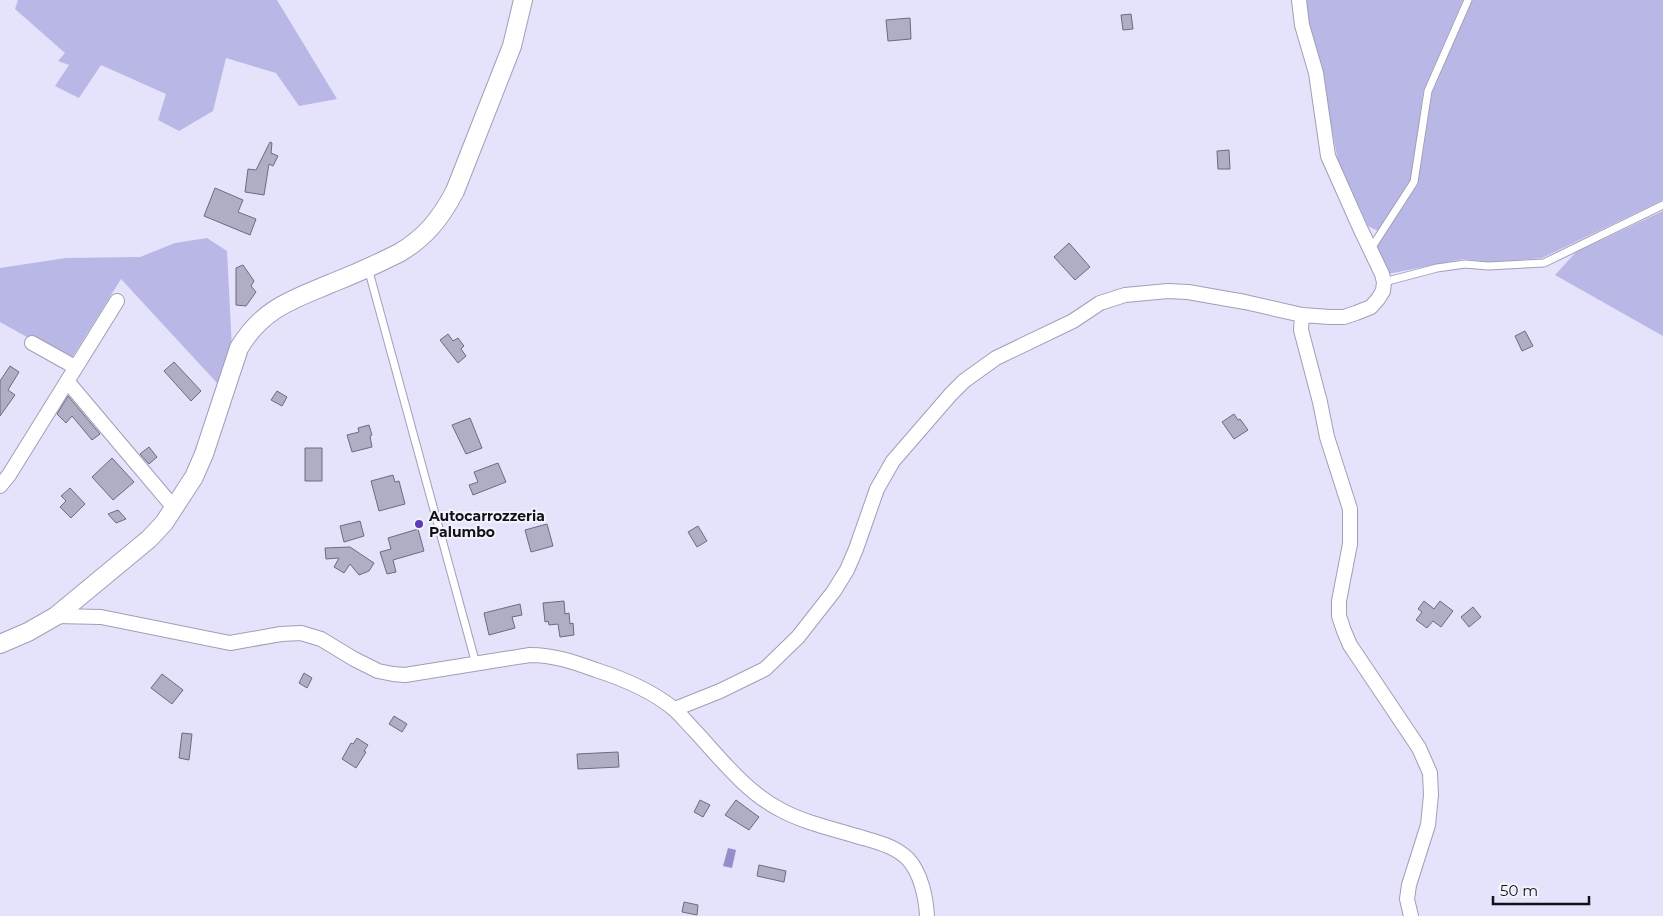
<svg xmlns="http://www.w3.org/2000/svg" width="1663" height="916" font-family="Montserrat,sans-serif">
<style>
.green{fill:#b9b7e6}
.water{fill:#938ec9}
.building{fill:#afaec5;stroke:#6c6b80}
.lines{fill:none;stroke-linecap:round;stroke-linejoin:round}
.service-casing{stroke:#a09fb6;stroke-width:9}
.minor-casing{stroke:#a09fb6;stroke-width:16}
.tertiary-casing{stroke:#a09fb6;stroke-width:20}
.service{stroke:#fff;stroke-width:7}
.minor{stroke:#fff;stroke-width:14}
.tertiary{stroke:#fff;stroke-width:18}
.poi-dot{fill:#583db5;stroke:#f2f2fc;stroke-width:2}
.labels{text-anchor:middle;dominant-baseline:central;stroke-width:4;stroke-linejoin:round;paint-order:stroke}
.poi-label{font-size:14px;font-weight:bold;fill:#121119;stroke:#f2f2fc;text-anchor:start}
</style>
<rect width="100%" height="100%" fill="#e4e3fb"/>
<!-- green -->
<path class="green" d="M 18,0 L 277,0 L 337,99 L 299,106 L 276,73 L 226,58 L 213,111 L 179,131 L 158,120 L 166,94 L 101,65 L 79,98 L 55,86 L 69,65 L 58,61 L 65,53 L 15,9 Z
M 1304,0 L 1463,0 L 1423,92 L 1414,164 L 1410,181 L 1378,231 L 1368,226 L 1338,161 L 1320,69 L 1307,22 Z
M 1471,0 L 1663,0 L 1663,200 L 1542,258 L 1491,262 L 1463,259 L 1388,274 L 1376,247 L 1418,184 L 1432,93 Z
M 1663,211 L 1663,336 L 1555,275 L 1576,252 Z
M 207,238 L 227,251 L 232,350 L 218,384 L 121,279 L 70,361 L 0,322 L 0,268 L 66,258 L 140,257 L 175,243 Z"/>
<!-- water -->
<path class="water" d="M 728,848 L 736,850 L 732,868 L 723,866 Z"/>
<!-- building -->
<path class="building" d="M 1131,14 L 1133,29 L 1123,30 L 1121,15 Z
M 910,18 L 911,39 L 888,41 L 886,20 Z
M 270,142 L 272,143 L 271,153 L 278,156 L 273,166 L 269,164 L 264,195 L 245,192 L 248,169 L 256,170 Z
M 1229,150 L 1230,169 L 1218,169 L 1217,151 Z
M 215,188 L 243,200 L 238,212 L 256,219 L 250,235 L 204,216 Z
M 1069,243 L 1090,267 L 1075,280 L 1054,257 Z
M 243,265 L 254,281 L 251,286 L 256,292 L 246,306 L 236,305 L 236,268 Z
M 1525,331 L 1533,346 L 1522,351 L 1515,336 Z
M 448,334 L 453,341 L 458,338 L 464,346 L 461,349 L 466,356 L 458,363 L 440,340 Z
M 174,362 L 201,391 L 191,401 L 164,371 Z
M 10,366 L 19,372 L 8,390 L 15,395 L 0,416 L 0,381 Z
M 277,391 L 287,397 L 282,406 L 271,400 Z
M 68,396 L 100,434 L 92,440 L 72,416 L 66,423 L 57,414 Z
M 1234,414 L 1238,420 L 1240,419 L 1248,430 L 1234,439 L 1222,422 Z
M 470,418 L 482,448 L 466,454 L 452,425 Z
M 369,425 L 372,435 L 370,436 L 372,447 L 352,452 L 347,435 L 359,432 L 358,428 Z
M 149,447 L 157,457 L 149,464 L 140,454 Z
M 305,448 L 322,448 L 322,481 L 305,481 Z
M 112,458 L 134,482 L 113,500 L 92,477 Z
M 498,463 L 506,482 L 473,495 L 469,485 L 478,482 L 474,472 Z
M 393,475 L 395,482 L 399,481 L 405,504 L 379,511 L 371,481 Z
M 70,488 L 85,504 L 71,518 L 60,507 L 66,501 L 61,496 Z
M 118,510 L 126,519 L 116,523 L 108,514 Z
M 360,521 L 364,536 L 344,542 L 340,526 Z
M 547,524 L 553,546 L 531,552 L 525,530 Z
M 698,526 L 707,541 L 697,547 L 688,532 Z
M 418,529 L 424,551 L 393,560 L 396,572 L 387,574 L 380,552 L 391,549 L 388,538 Z
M 350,547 L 374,563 L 369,571 L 359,575 L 350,564 L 344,573 L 334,567 L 339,558 L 326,559 L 325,548 Z
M 564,601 L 565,614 L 569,613 L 570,624 L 573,623 L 574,635 L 560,637 L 558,624 L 549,625 L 548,621 L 545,622 L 543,603 Z
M 1424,601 L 1434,609 L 1440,601 L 1453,611 L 1441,627 L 1433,621 L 1427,628 L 1416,620 L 1422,612 L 1418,609 Z
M 520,604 L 522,615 L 512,617 L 515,628 L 489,635 L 484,613 Z
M 1473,607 L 1481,617 L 1469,627 L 1461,617 Z
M 304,673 L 312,678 L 307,688 L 299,683 Z
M 162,674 L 183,690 L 172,704 L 151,688 Z
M 394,716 L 407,724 L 402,732 L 389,724 Z
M 182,733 L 192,734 L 189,760 L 179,758 Z
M 357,738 L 368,745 L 364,751 L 366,752 L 356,768 L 342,759 L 351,743 L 353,744 Z
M 618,752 L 619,767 L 578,769 L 577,754 Z
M 700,800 L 710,805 L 703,817 L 694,812 Z
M 736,800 L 759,817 L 749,830 L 725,815 Z
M 759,865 L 786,871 L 784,882 L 757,876 Z
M 684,902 L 698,905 L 697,915 L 682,912 Z"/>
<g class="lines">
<defs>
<path id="service" d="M 1370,250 L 1414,182 L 1428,91 L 1468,0
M 368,268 L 476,664
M 1384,282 L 1437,268 L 1465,264 L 1488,266 L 1544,263 L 1663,205"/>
<path id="minor" d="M 1302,315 L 1301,330 L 1320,402 L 1327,437 L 1350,509 L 1350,544 L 1339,601 L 1339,616 L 1344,631 L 1350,645 L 1419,748 L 1430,773 L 1431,795 L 1428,825 L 1409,885 L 1407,899 L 1411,916
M 32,343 L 75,367
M 67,381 L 175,509
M 0,486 L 9,475 L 117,301
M 56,616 L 101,617 L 230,643 L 281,634 L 301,633 L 321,639 L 354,659 L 378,671 L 393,674 L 405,675 L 530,655 C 554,655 574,662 596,670 C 624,679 651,690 674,709 C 681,715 688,724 695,731 C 721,759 746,792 781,810 C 805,823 834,829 860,837 C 877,842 895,846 908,859 C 921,873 926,898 927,916
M 675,709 L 720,691 L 765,669 L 798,637 L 834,591 L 847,570 L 856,549 L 877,489 L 893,461 L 951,394 L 964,381 L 996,358 L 1073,321 L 1100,303 L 1125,295 L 1168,291 L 1188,292 L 1245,302 L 1302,315 L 1330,317 L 1344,317 L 1356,313 L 1371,307 L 1378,299 L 1383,291 L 1384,282 L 1382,274 L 1360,228 L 1328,156 L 1316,73 L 1302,25 L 1299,0"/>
<path id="tertiary" d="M 0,644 L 28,632 L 56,616 L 149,539 L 164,523 L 194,477 L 204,454 L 239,348 C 263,308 292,300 332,283 C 355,274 377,264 399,253 C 425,238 441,218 455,191 L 512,46 L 523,0"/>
</defs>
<!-- service casing -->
<use href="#service" class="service-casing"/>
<!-- minor casing -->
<use href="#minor" class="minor-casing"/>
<!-- tertiary casing -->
<use href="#tertiary" class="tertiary-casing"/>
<!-- service -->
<use href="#service" class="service"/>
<!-- minor -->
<use href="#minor" class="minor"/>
<!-- tertiary -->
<use href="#tertiary" class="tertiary"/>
</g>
<!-- markers -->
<circle class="poi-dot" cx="419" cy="524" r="5"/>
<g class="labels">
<!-- poi labels -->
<g class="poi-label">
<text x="429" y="516">Autocarrozzeria<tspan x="429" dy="16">Palumbo</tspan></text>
</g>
</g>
<!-- scale -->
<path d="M1493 896v8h96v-8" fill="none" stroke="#121119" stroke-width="2.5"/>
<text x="1500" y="896" font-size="15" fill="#121119" stroke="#f2f2fc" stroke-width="4" paint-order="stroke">50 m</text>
</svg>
